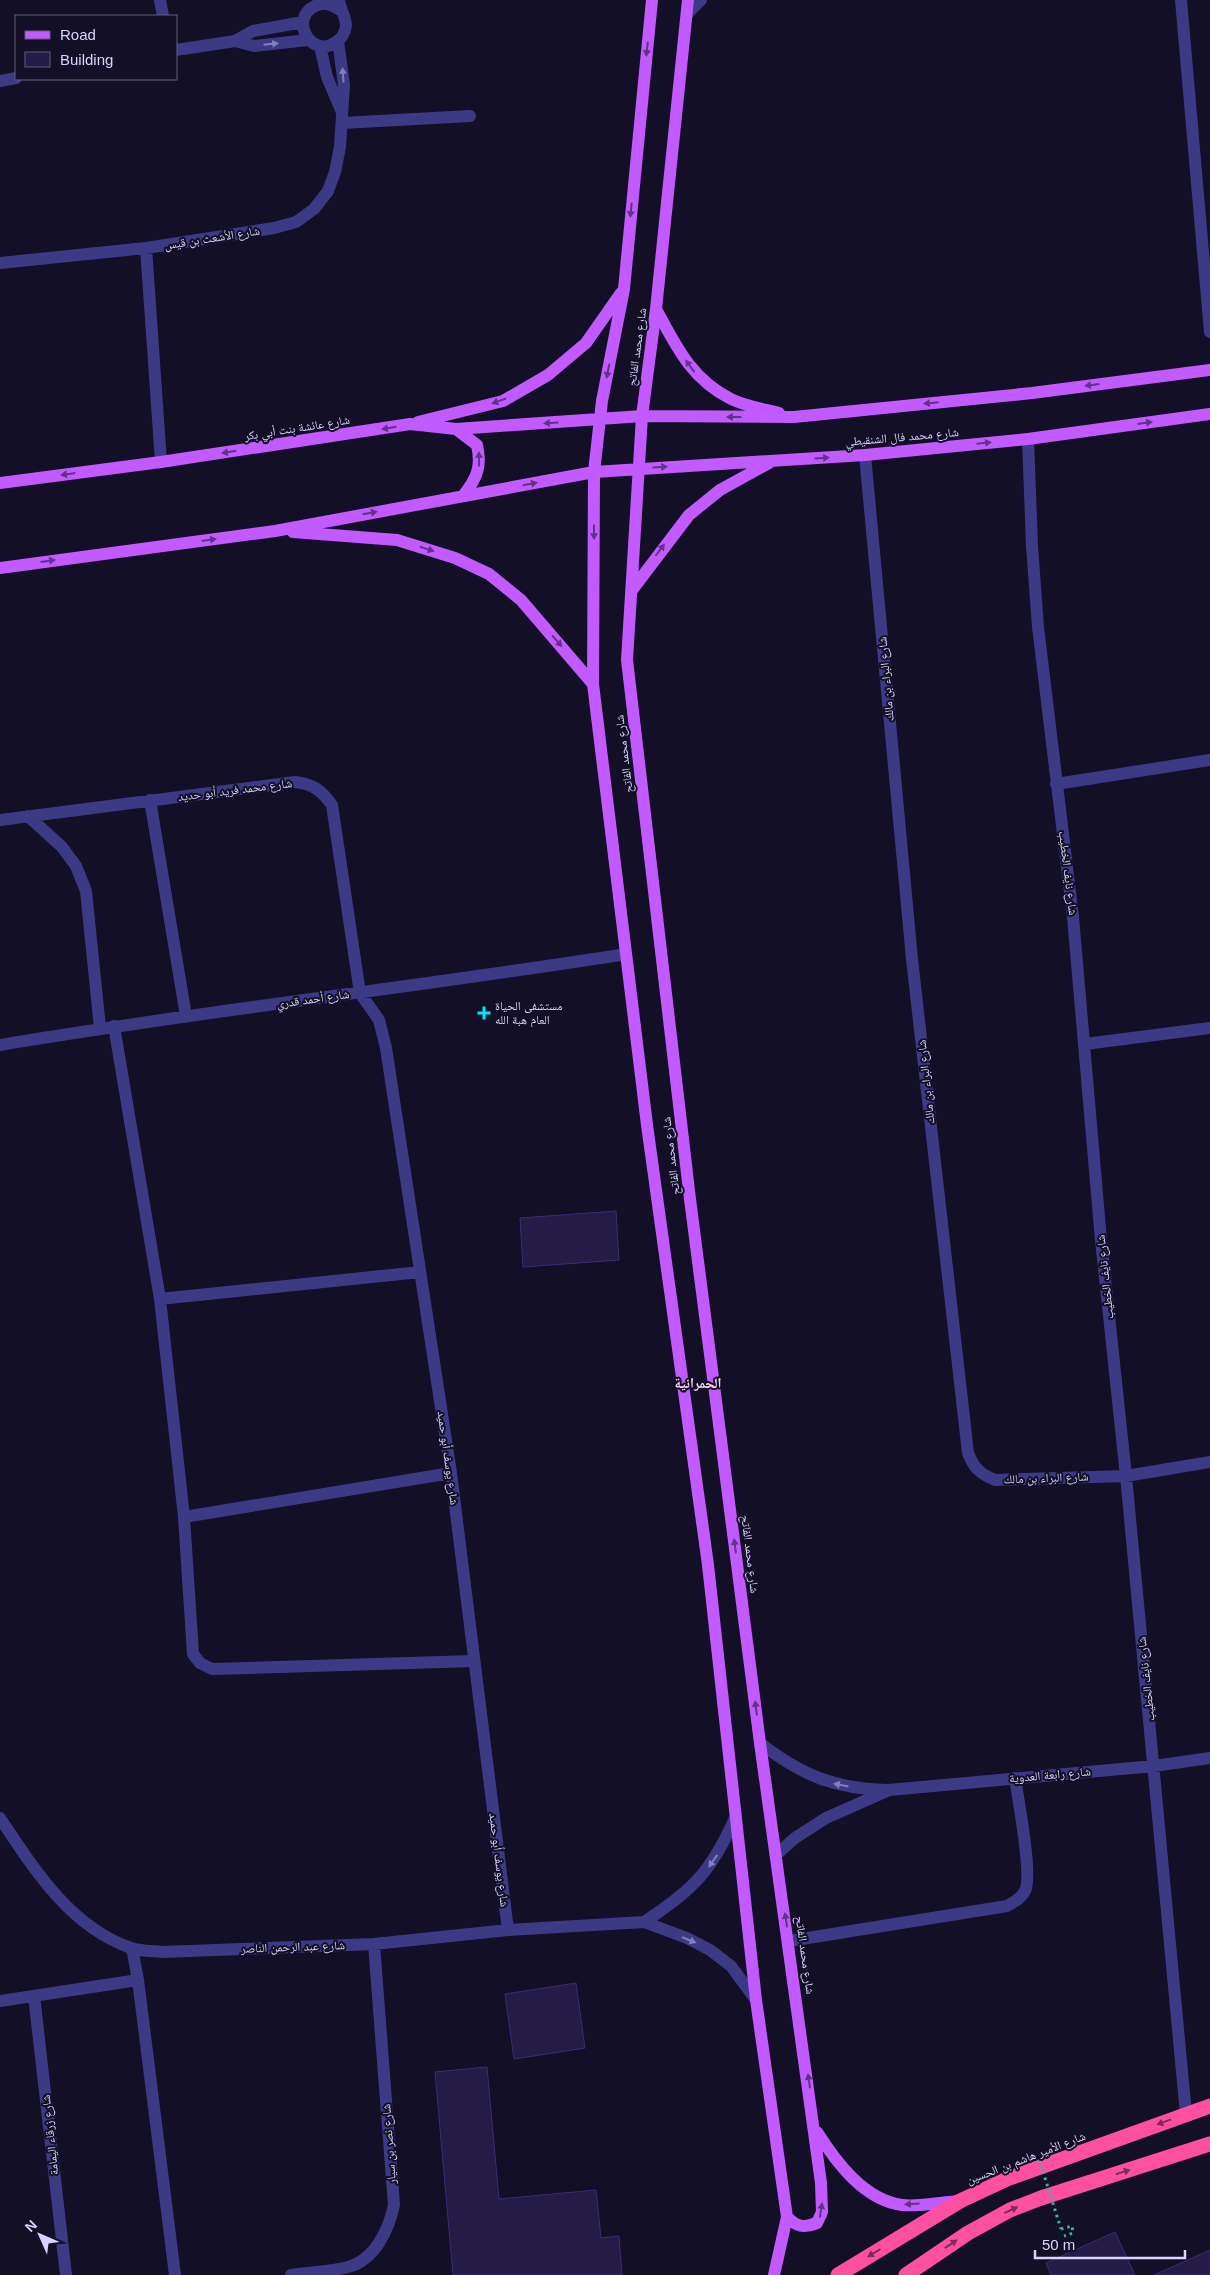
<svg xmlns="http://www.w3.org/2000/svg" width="1210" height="2275" font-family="Arial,'Noto Naskh Arabic',sans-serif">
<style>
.building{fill:#241b47;stroke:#3b2d73}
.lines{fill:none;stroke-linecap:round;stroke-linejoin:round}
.path{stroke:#2fb8b0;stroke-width:3;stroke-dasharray:2.5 4;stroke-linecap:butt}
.minor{stroke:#3d3a85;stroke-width:12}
.major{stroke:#c25bff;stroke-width:12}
.highway{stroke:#ff4fa3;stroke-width:15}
.path-bridge{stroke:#2fb8b0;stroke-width:3;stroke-dasharray:2.5 4;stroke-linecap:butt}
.oneway{fill:#837fbc}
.oneway2{fill:#623188}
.oneway3{fill:#7d2c5e}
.poi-dot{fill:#00e5ff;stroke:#130f26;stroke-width:2}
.labels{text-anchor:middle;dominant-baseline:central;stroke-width:4;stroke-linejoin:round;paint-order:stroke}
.street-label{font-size:12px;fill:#d9d4ff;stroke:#130f26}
.poi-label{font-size:12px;fill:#d9d4ff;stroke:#130f26;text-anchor:start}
.neighbourhood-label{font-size:14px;font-weight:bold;fill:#ffd6f0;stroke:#130f26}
</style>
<rect width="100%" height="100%" fill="#130f26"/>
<!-- building -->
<path class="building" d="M 616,1211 L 619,1260 L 523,1267 L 520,1218 Z
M 576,1983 L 585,2048 L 514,2059 L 505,1994 Z
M 487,2067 L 499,2199 L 596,2190 L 601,2238 L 619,2236 L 622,2275 L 453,2275 L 435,2072 Z
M 1115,2232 L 1135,2275 L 1051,2275 L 1046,2263 Z
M 1210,2250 L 1210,2275 L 1154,2275 Z"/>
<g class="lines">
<!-- path -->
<path class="path" d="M 1061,2229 L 1072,2226 L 1073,2233 L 1064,2236"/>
<!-- minor -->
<path class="minor" d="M 160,0 L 163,16
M 339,0 C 340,9 346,17 346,26 C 345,33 341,39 336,42 C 312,60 288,19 315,6 C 324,1 332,5 340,10
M 1181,0 L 1210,332
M 687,14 L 701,0
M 235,41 L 253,31 L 303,22
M 320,46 L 327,77 L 341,110
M 176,50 L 235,41 L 254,46 L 308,40
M 0,81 L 16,78
M 342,123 L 470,116
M 146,248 L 161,462
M 0,263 L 146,248 L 274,228 L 296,222 L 314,209 L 328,191 L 335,172 L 340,147 L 344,85 L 338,41
M 1028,439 L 1032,546 L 1038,627 L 1073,917 L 1101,1240 L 1126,1476 L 1186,2114
M 865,455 L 912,959 L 968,1453 C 974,1468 980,1474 995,1480 L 1126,1476 L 1210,1462
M 1056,784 L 1210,760
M 150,800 L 186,1016
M 28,816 L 62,847 L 76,866 L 86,891 L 100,1028
M 0,820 L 295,782 C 313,784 321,790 332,805 L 360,993 L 379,1020 L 386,1048 L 451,1473 L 508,1930
M 114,1026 L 160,1299 L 184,1517 L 193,1654 L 200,1663 L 212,1669 L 474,1661
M 1085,1044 L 1210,1028
M 0,1045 C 208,1010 418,987 626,954
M 160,1299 L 420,1272
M 184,1517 L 451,1473
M 760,1743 C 802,1776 836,1789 889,1790 L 1154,1766 L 1210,1758
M 0,1818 C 34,1869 70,1927 131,1948 C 140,1951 152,1951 162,1952 L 374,1944 L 508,1930 L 644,1922 L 687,1938 L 710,1950 L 731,1966 L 756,2000
M 777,1854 L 795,1838 L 826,1818 L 887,1791
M 644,1922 C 693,1890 711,1872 735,1818
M 789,1941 L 1007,1906 C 1014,1902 1021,1899 1025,1891 C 1033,1876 1018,1799 1015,1778
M 132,1948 L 138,1980 L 175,2275
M 34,1996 L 66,2275
M 0,2001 L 138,1980
M 291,2275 C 310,2272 330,2272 348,2267 C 375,2260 389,2229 394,2205 L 374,1944"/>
<!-- major -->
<path class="major" d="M 652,0 L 624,289 L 602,401 L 594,472 L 593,684 L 647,1125 L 708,1565 L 756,2000 L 787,2217 L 774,2275
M 688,0 L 656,309 L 642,416 L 627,660 L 690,1199 L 760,1743 L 821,2183 L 822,2212 L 817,2223 C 803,2228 797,2227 787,2217
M 656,309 C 676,346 691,379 731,399 C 745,406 764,409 779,413
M 418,422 L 503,401 L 548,375 L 586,343 L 621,293
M 456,429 L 477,445 C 482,467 477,478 463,496
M 0,483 L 161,462 L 410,424 L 456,429 L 642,416 L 794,417 L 1032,393 L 1210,370
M 293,532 L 397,540 L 455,558 L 489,574 L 521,600 L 593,684
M 0,568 L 275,531 L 594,472 L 865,455 L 1028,439 L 1210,414
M 632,590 L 689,515 L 720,490 L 769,463
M 817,2132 C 836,2162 864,2200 902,2205 C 920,2207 942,2202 960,2201"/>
<!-- highway -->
<path class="highway" d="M 838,2275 L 960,2201 L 1007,2179 L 1210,2106
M 906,2275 L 968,2233 L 1010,2210 L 1041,2198 L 1210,2144"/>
<!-- path-bridge -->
<path class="path-bridge" d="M 1039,2159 L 1061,2229"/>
</g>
<!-- one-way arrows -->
<defs><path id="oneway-solid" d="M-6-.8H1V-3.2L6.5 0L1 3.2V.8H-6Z" transform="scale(1.25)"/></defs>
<g class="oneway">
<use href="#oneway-solid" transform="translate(271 44) rotate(-6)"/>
<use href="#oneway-solid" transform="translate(343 75) rotate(-94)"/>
<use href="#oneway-solid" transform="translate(841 1785) rotate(-169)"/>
<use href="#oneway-solid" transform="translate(713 1861) rotate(125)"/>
<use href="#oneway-solid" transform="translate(689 1940) rotate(22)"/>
</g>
<g class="oneway2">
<use href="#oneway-solid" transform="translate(647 49) rotate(96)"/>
<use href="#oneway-solid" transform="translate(631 210) rotate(96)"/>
<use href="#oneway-solid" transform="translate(690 366) rotate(-126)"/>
<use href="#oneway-solid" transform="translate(608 371) rotate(101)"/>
<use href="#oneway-solid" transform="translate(1092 385) rotate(173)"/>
<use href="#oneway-solid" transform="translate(499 401) rotate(161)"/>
<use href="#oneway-solid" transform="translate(931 403) rotate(174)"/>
<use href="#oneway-solid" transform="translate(734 417) rotate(180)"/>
<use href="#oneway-solid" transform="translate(551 423) rotate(176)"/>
<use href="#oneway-solid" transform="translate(1145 423) rotate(-8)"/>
<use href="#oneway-solid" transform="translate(389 428) rotate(171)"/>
<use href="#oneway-solid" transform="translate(984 443) rotate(-6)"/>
<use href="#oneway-solid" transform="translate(229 452) rotate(171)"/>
<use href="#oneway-solid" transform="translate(822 458) rotate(-3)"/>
<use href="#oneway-solid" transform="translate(479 459) rotate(-90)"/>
<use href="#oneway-solid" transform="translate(660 467) rotate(-3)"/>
<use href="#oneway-solid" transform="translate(68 474) rotate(172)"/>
<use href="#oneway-solid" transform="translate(530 484) rotate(-10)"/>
<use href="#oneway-solid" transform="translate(370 513) rotate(-10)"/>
<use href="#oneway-solid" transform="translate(594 532) rotate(90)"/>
<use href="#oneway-solid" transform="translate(209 540) rotate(-8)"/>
<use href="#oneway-solid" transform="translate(427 549) rotate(17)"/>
<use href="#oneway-solid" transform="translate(660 550) rotate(-53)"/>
<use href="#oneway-solid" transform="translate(48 561) rotate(-8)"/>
<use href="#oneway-solid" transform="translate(557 641) rotate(49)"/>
<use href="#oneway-solid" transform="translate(735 1546) rotate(-97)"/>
<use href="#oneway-solid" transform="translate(756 1708) rotate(-97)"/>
<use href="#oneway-solid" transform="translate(786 1920) rotate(-98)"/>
<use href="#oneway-solid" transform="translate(809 2081) rotate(-98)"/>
<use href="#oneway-solid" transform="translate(912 2204) rotate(176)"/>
<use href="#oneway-solid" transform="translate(821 2210) rotate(-81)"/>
</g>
<g class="oneway3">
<use href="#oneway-solid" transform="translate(1164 2122) rotate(160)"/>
<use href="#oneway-solid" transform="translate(1123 2172) rotate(-18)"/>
<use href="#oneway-solid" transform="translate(1011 2210) rotate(-25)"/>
<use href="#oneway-solid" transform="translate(951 2244) rotate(-34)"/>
<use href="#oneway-solid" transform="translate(874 2253) rotate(149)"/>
</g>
<!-- markers -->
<path class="poi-dot" d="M481.5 1005.5h5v5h5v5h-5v5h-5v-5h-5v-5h5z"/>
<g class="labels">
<!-- street labels -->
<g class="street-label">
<text transform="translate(212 238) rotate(-9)">شارع الأشعث بن قيس</text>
<text transform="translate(637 347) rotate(-82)">شارع محمد الفاتح</text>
<text transform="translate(297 428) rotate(-9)">شارع عائشة بنت أبي بكر</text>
<text transform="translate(902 437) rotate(-5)">شارع محمد فال الشنقيطي</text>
<text transform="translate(886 679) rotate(-95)">شارع البراء بن مالك</text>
<text transform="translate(624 754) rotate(-97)">شارع محمد الفاتح</text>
<text transform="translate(235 790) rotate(-7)">شارع محمد فريد أبو حديد</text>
<text transform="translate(1068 873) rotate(83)">شارع نايف الخطيب</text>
<text transform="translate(313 999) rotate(-8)">شارع أحمد قدري</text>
<text transform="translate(926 1082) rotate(-96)">شارع البراء بن مالك</text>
<text transform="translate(671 1156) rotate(-97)">شارع محمد الفاتح</text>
<text transform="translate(1105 1277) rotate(-96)">شارع نايف الخطيب</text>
<text transform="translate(448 1458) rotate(82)">شارع يوسف أبو حميد</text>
<text transform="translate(1046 1478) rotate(-2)">شارع البراء بن مالك</text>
<text transform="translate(750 1554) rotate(83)">شارع محمد الفاتح</text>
<text transform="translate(1146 1679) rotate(-96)">شارع نايف الخطيب</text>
<text transform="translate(1050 1775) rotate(-5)">شارع رابعة العدوية</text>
<text transform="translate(499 1860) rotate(83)">شارع يوسف أبو حميد</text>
<text transform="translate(293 1947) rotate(-2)">شارع عبد الرحمن الناصر</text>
<text transform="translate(805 1955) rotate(82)">شارع محمد الفاتح</text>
<text transform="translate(50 2135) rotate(-96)">شارع زرقاء اليمامة</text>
<text transform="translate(389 2144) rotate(-94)">شارع نصر بن سيار</text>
<text transform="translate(1026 2158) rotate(-21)">شارع الأمير هاشم بن الحسين</text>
</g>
<!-- poi labels -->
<g class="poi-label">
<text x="495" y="1006">مستشفى الحياة<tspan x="495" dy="14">العام هبة الله</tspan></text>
</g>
<!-- neighbourhood labels -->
<g class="neighbourhood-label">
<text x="698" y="1383">الحمرانية</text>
</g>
</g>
<!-- legend -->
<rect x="15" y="15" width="162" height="65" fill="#130f26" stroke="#625e7d"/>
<rect x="25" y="31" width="25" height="8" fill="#c25bff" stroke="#625e7d"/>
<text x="60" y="40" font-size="15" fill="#d9d4ff">Road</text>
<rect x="25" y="52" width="25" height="15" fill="#241b47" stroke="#625e7d"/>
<text x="60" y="65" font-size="15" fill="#d9d4ff">Building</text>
<!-- north arrow -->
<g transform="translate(40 2235) rotate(315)" stroke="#130f26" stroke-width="4" paint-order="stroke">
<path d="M0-4L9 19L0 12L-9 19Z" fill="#d9d4ff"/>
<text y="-8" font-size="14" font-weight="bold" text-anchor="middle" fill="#d9d4ff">N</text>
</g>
<!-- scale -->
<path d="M1035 2250v8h150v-8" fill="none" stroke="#d9d4ff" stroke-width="2.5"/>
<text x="1042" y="2250" font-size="15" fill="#d9d4ff" stroke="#130f26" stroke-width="4" paint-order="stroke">50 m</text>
</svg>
